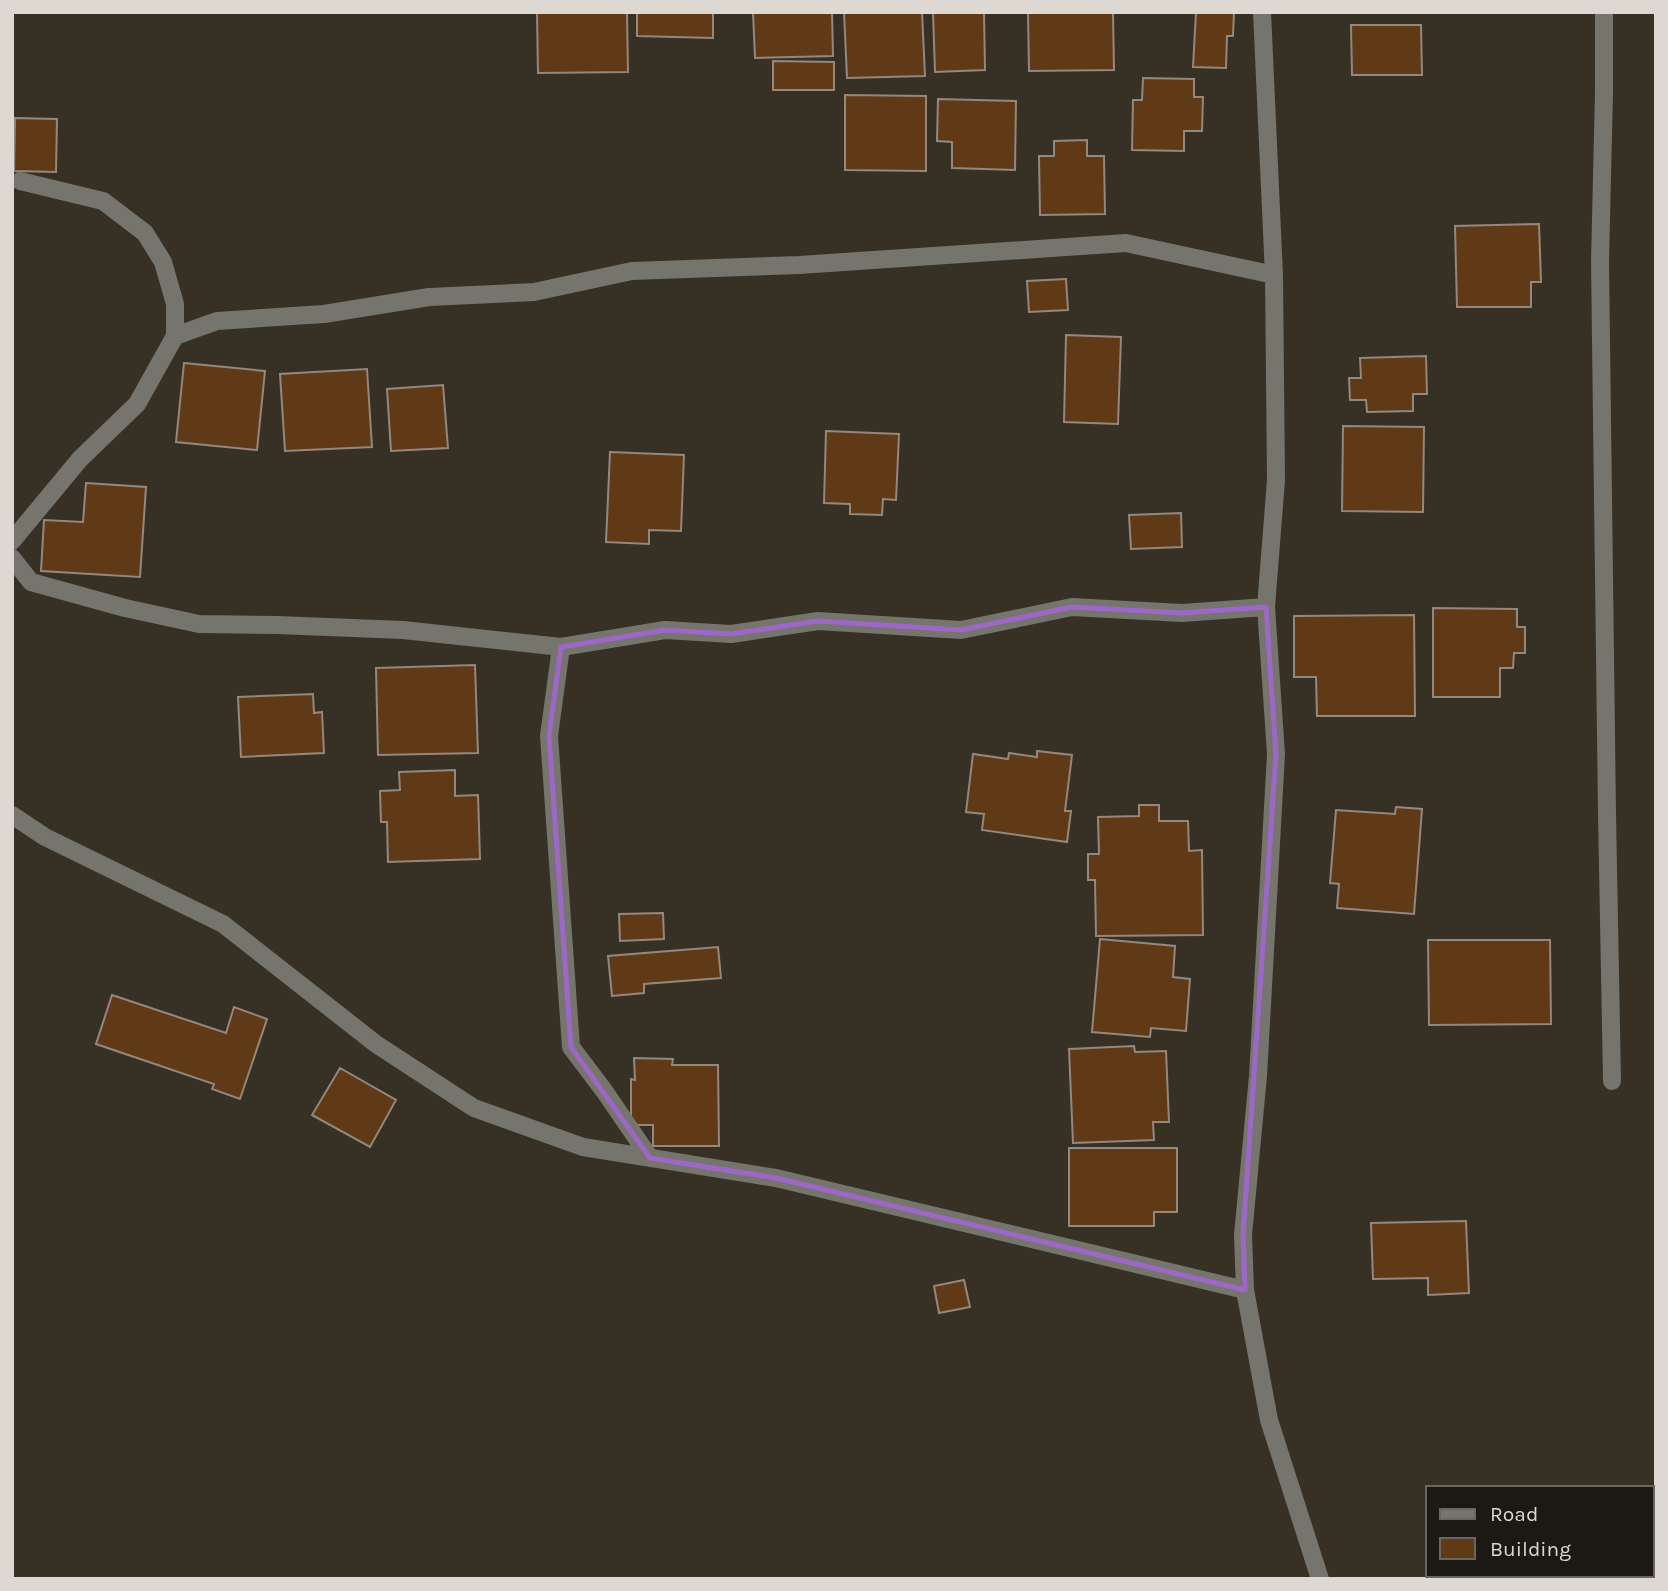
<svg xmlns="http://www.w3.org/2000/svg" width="1668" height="1591" font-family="Karla,sans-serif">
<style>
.building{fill:#603917;stroke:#94877d;stroke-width:2}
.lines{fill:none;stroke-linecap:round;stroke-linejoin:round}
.minor{stroke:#75746d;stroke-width:18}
.marked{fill:none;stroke:#9d68c5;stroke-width:5;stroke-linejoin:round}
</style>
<rect width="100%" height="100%" fill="#373025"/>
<!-- building -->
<path class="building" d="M 537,12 L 627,12 L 628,72 L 538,73 Z
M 637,12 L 713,12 L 713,38 L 637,36 Z
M 753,12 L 832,12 L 833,56 L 755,58 Z
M 844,12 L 922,12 L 925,76 L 847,78 Z
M 933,12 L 984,12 L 985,70 L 935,72 Z
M 1028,12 L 1113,12 L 1114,70 L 1029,71 Z
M 1196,12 L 1234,12 L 1233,36 L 1227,36 L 1226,68 L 1193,67 Z
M 1351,25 L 1421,25 L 1422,75 L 1352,75 Z
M 773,61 L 834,62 L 834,90 L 773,90 Z
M 1143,78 L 1194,79 L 1194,97 L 1203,97 L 1202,131 L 1184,131 L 1184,151 L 1132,150 L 1133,100 L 1142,100 Z
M 845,95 L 926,96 L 926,171 L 845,170 Z
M 938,99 L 1016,101 L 1015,170 L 952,168 L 952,142 L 937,141 Z
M 15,118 L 57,119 L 56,172 L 14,171 Z
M 1087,140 L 1087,156 L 1104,156 L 1105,214 L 1040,215 L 1039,156 L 1054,156 L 1054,141 Z
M 1539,224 L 1541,282 L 1531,282 L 1531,307 L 1457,307 L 1455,226 Z
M 1066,279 L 1068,310 L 1029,312 L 1027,281 Z
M 1066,335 L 1121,337 L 1118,424 L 1064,422 Z
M 1426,356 L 1427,394 L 1413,394 L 1413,411 L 1367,412 L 1366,400 L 1350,400 L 1349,378 L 1361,378 L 1360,358 Z
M 184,363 L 265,371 L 257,450 L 176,442 Z
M 367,369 L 372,447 L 285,451 L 280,374 Z
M 443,385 L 448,448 L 391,451 L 387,389 Z
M 1343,426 L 1424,427 L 1423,512 L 1342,511 Z
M 826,431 L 899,434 L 896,500 L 883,499 L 882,515 L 850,514 L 850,504 L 824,503 Z
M 610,452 L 684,455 L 681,531 L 649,530 L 649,544 L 606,542 Z
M 86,483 L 146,487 L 140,577 L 41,571 L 44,520 L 83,522 Z
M 1181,513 L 1182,547 L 1131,549 L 1129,515 Z
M 1433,608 L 1517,609 L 1517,627 L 1525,627 L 1525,653 L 1514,653 L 1513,668 L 1500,668 L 1500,697 L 1433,697 Z
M 1414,615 L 1415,716 L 1317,716 L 1316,677 L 1294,677 L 1294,616 Z
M 475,665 L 478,753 L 378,755 L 376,668 Z
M 313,694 L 314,713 L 322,712 L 324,753 L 241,757 L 238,697 Z
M 1037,751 L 1072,755 L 1065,811 L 1071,811 L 1067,842 L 982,830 L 984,814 L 966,812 L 973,754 L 1008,759 L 1009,753 L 1037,757 Z
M 455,770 L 455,796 L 478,795 L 480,859 L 388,862 L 387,822 L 381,822 L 380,791 L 400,790 L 399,772 Z
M 1139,805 L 1159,805 L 1159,821 L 1188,821 L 1189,851 L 1202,850 L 1203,935 L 1096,936 L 1095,880 L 1088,880 L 1088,854 L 1099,854 L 1098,817 L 1139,816 Z
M 1396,807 L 1422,809 L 1414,914 L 1337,908 L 1339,884 L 1330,883 L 1336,810 L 1395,814 Z
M 663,913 L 664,939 L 620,941 L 619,914 Z
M 1100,939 L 1175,946 L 1173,977 L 1190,979 L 1186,1031 L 1151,1028 L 1150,1037 L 1092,1032 Z
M 1428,940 L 1550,940 L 1551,1024 L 1429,1025 Z
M 718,947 L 721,978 L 644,984 L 644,993 L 612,996 L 608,956 Z
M 112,995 L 226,1033 L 234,1007 L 267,1019 L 240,1099 L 212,1089 L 214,1084 L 96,1044 Z
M 1134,1046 L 1135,1052 L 1166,1051 L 1169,1122 L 1153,1122 L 1154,1140 L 1073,1143 L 1069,1049 Z
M 634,1058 L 673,1059 L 672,1065 L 718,1065 L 719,1146 L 653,1146 L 653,1125 L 631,1125 L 631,1079 L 635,1080 Z
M 340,1068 L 396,1100 L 370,1147 L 312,1115 Z
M 1069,1148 L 1177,1148 L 1177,1212 L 1154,1212 L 1154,1226 L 1069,1226 Z
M 1466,1221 L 1469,1293 L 1428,1295 L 1428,1278 L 1373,1279 L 1371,1223 Z
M 964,1280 L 970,1307 L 939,1313 L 934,1286 Z"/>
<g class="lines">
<!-- minor -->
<path class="minor" d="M 1604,12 L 1604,93 L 1600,261 L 1607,813 L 1612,1081
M 20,181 L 103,201 L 145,233 L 163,262 L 175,304 L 175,336
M 12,541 L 80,459 L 137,404 L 175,336 L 217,321 L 324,314 L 429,297 L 534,292 L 632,271 L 799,265 L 1126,243 L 1274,275
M 12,558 L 31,582 L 125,608 L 199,624 L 277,625 L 403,630 L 561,647 L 665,630 L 731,634 L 818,621 L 961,630 L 1072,607 L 1182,613 L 1266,607
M 561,647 L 549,736 L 571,1047 L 605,1092 L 650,1158
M 12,815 L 45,837 L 223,924 L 376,1044 L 474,1108 L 583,1147 L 776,1178 L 1245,1290 L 1243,1235 L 1258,1076 L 1276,754 L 1266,607 L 1276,480 L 1274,275 L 1262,12
M 1245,1290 L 1269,1420 L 1320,1579"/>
</g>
<!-- marked area -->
<path class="marked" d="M 1072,607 L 1182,613 L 1266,607 L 1276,754 L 1243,1235 L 1245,1290 L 776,1178 L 650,1158 L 571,1047 L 549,736 L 561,647 L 665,630 L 731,634 L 818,621 L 961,630 Z"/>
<!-- border -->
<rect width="1668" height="1591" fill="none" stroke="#ddd8d1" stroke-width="28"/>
<!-- legend -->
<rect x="1426" y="1486" width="228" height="91" fill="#1c1914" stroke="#696560" stroke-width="2"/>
<rect x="1440" y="1509" width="35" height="10" fill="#75746d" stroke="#696560" stroke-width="2"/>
<text x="1490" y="1521" font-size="21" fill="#ddd8d1">Road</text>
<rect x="1440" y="1538" width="35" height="21" fill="#603917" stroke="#696560" stroke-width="2"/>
<text x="1490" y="1556" font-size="21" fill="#ddd8d1">Building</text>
</svg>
